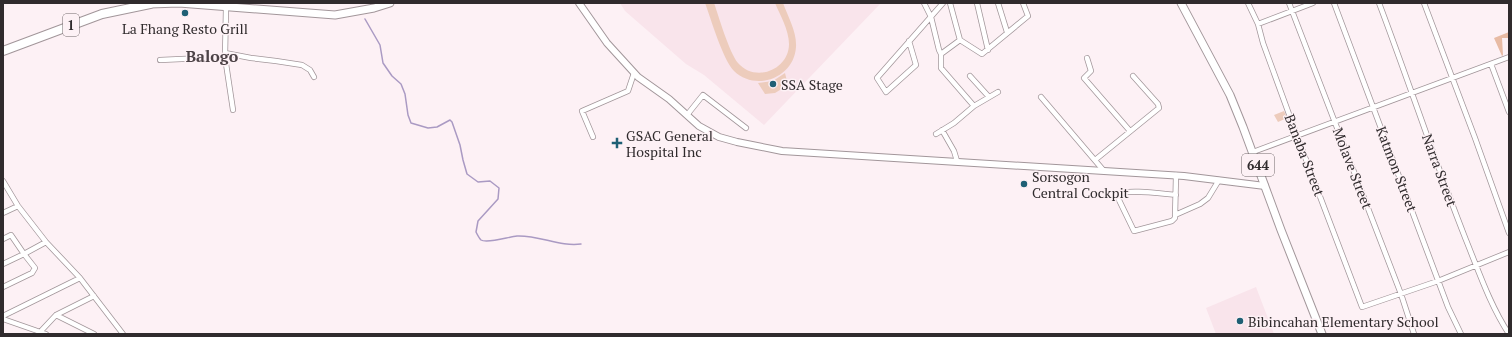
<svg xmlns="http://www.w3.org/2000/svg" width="1512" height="337" font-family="'PT Serif',serif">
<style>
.built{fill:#f9e4eb}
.green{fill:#edccbc}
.forest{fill:#e8bba4}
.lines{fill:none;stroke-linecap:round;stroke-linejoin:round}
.stream{stroke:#aa9ac3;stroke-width:1.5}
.minor-casing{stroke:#a2969a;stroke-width:6}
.tertiary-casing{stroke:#a2969a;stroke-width:8}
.primary-casing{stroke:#a2969a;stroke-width:9}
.trunk-casing{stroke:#a2969a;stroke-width:10}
.minor{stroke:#fff;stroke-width:4.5}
.tertiary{stroke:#fff;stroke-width:6}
.primary{stroke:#fff;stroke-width:7}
.trunk{stroke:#fff;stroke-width:8}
.poi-dot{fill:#1e5f74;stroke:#fdf1f5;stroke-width:1.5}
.labels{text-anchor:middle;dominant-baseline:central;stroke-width:3;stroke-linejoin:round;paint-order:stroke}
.shield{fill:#fdf1f5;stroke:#6e6669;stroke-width:1}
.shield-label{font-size:13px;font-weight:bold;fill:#302b2d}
.poi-label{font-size:14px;fill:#302b2d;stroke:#fdf1f5;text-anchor:start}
.street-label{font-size:14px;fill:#302b2d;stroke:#fdf1f5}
.quarter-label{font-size:16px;font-weight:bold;fill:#4d4347;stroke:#fdf1f5}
</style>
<rect width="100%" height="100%" fill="#fdf1f5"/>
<!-- built -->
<path class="built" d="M 620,3 L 881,3 L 764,125 L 704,75 L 686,64 L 625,11 Z
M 1256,287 L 1274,334 L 1216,334 L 1206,308 Z"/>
<!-- green -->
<path class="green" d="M 705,3 L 714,3 C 719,17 729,52 738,63 C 755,83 789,70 789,44 C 789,30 780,15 775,3 L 783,3 C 788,17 797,32 796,47 C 794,78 756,92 734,71 C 723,60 711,19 705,3 Z
M 785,73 L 788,85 L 775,93 L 765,94 L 758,83 L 773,81 Z
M 1284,111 L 1287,118 L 1278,122 L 1274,115 Z"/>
<!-- forest -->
<path class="forest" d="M 1509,32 L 1509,38 L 1502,38 L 1503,55 L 1502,56 L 1494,38 Z"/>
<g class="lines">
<!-- stream -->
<path class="stream" d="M 365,19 L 380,45 L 383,63 L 392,76 L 401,84 L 405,94 L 408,115 L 411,123 L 428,128 L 437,127 L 450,120 L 452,122 L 460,145 L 463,160 L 467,174 L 478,182 L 490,181 L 499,188 L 498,199 L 478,221 L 476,232 C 477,234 479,238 481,240 C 487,244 508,237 517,236 C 539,235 560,247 581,244"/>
<defs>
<path id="minor" d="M 924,3 L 931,17 L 939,50 L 941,54 L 941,68 L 974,106
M 950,3 L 960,40
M 977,3 L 988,50
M 998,3 L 1007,32
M 1248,3 L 1258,24 L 1263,43 L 1297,136 L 1362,307 L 1438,281 L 1509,252
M 1289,3 L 1401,294 L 1414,334
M 1334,3 L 1448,307 L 1461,334
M 1379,3 C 1409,82 1435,162 1466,240 C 1479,272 1490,305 1509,334
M 1424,3 L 1475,138 L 1509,233
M 226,7 L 225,57 L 233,110
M 1258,24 L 1313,3
M 909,41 L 916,65 L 886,92 L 877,78 C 899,53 921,28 943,3
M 225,53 L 251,58 L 276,61 L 302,65 L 310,70 L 314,77
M 941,54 L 960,40 L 982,54 L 1028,16 L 1023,3
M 1087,58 L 1091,71 L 1084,78 L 1130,131
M 160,60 L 225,57
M 1491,64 L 1509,112
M 970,76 L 989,97
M 1041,97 L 1104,171
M 687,115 L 703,95 L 746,128
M 942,130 L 954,151 L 957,161
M 936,134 L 954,123 L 974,106 L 998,92
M 593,137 L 582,111 L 628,91 L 634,73
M 1253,152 L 1509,57
M 1095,160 L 1159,108 L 1158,104 L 1133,76
M 3,181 L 18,206 L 46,242 L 80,278 L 123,334
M 1176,195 C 1164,194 1125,188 1117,195 L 1119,200 L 1134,231 L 1172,221 L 1175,218 L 1176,175
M 3,213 L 18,206
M 1175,215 L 1200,204 L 1208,198 L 1219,180
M 3,239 L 11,235 L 24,254 L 3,264
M 3,287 L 32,273 L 35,268 L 24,254 L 46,242
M 56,315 L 94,334
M 3,316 L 80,278
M 3,319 L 46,334
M 41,331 L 56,315 L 94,296"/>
<path id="tertiary" d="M 579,3 L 607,43 L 638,77 L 669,99 L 699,126 L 719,137 L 737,142 L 782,151 L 1184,176 L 1265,186"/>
<path id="primary" d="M 1181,3 L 1230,95 L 1243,127 L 1281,230 L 1322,334
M 150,4 L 179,3 L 335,15 L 374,8 L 390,3"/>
<path id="trunk" d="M 3,51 L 102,14 L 150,4 L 149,3"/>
</defs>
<!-- minor casing -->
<use href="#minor" class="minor-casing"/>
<!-- tertiary casing -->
<use href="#tertiary" class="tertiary-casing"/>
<!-- primary casing -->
<use href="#primary" class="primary-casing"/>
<!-- trunk casing -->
<use href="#trunk" class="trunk-casing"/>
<!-- minor -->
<use href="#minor" class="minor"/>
<!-- tertiary -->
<use href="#tertiary" class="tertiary"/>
<!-- primary -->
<use href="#primary" class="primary"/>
<!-- trunk -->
<use href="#trunk" class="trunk"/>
</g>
<!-- markers -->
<g class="poi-dot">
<circle cx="185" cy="13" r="4"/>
<circle cx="773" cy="84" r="4"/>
<path d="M615 137h4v4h4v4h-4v4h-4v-4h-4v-4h4z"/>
<circle cx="1024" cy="184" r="4"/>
<circle cx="1240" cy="321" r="4"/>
</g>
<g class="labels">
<!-- shield labels -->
<g class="shield">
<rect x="63" y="14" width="16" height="22" rx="3"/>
<rect x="1242" y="154" width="32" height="22" rx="3"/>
</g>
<g class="shield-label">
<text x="71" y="25">1</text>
<text x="1258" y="165">644</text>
</g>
<!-- poi labels -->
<g class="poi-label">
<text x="185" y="28" text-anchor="middle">La Fhang Resto Grill</text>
<text x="781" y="84">SSA Stage</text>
<text x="626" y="135">GSAC General<tspan x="626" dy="16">Hospital Inc</tspan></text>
<text x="1032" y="176">Sorsogon<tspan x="1032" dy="16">Central Cockpit</tspan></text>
<text x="1248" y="321">Bibincahan Elementary School</text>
</g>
<!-- street labels -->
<g class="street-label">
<text transform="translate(1305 155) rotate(69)">Banaba Street</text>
<text transform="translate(1353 168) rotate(69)">Molave Street</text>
<text transform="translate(1397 169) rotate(69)">Katmon Street</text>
<text transform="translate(1440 170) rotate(70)">Narra Street</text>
</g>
<!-- quarter labels -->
<g class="quarter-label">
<text x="212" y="56">Balogo</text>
</g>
</g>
<!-- border -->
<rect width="1512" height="337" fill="none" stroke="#302b2d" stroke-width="8"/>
</svg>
